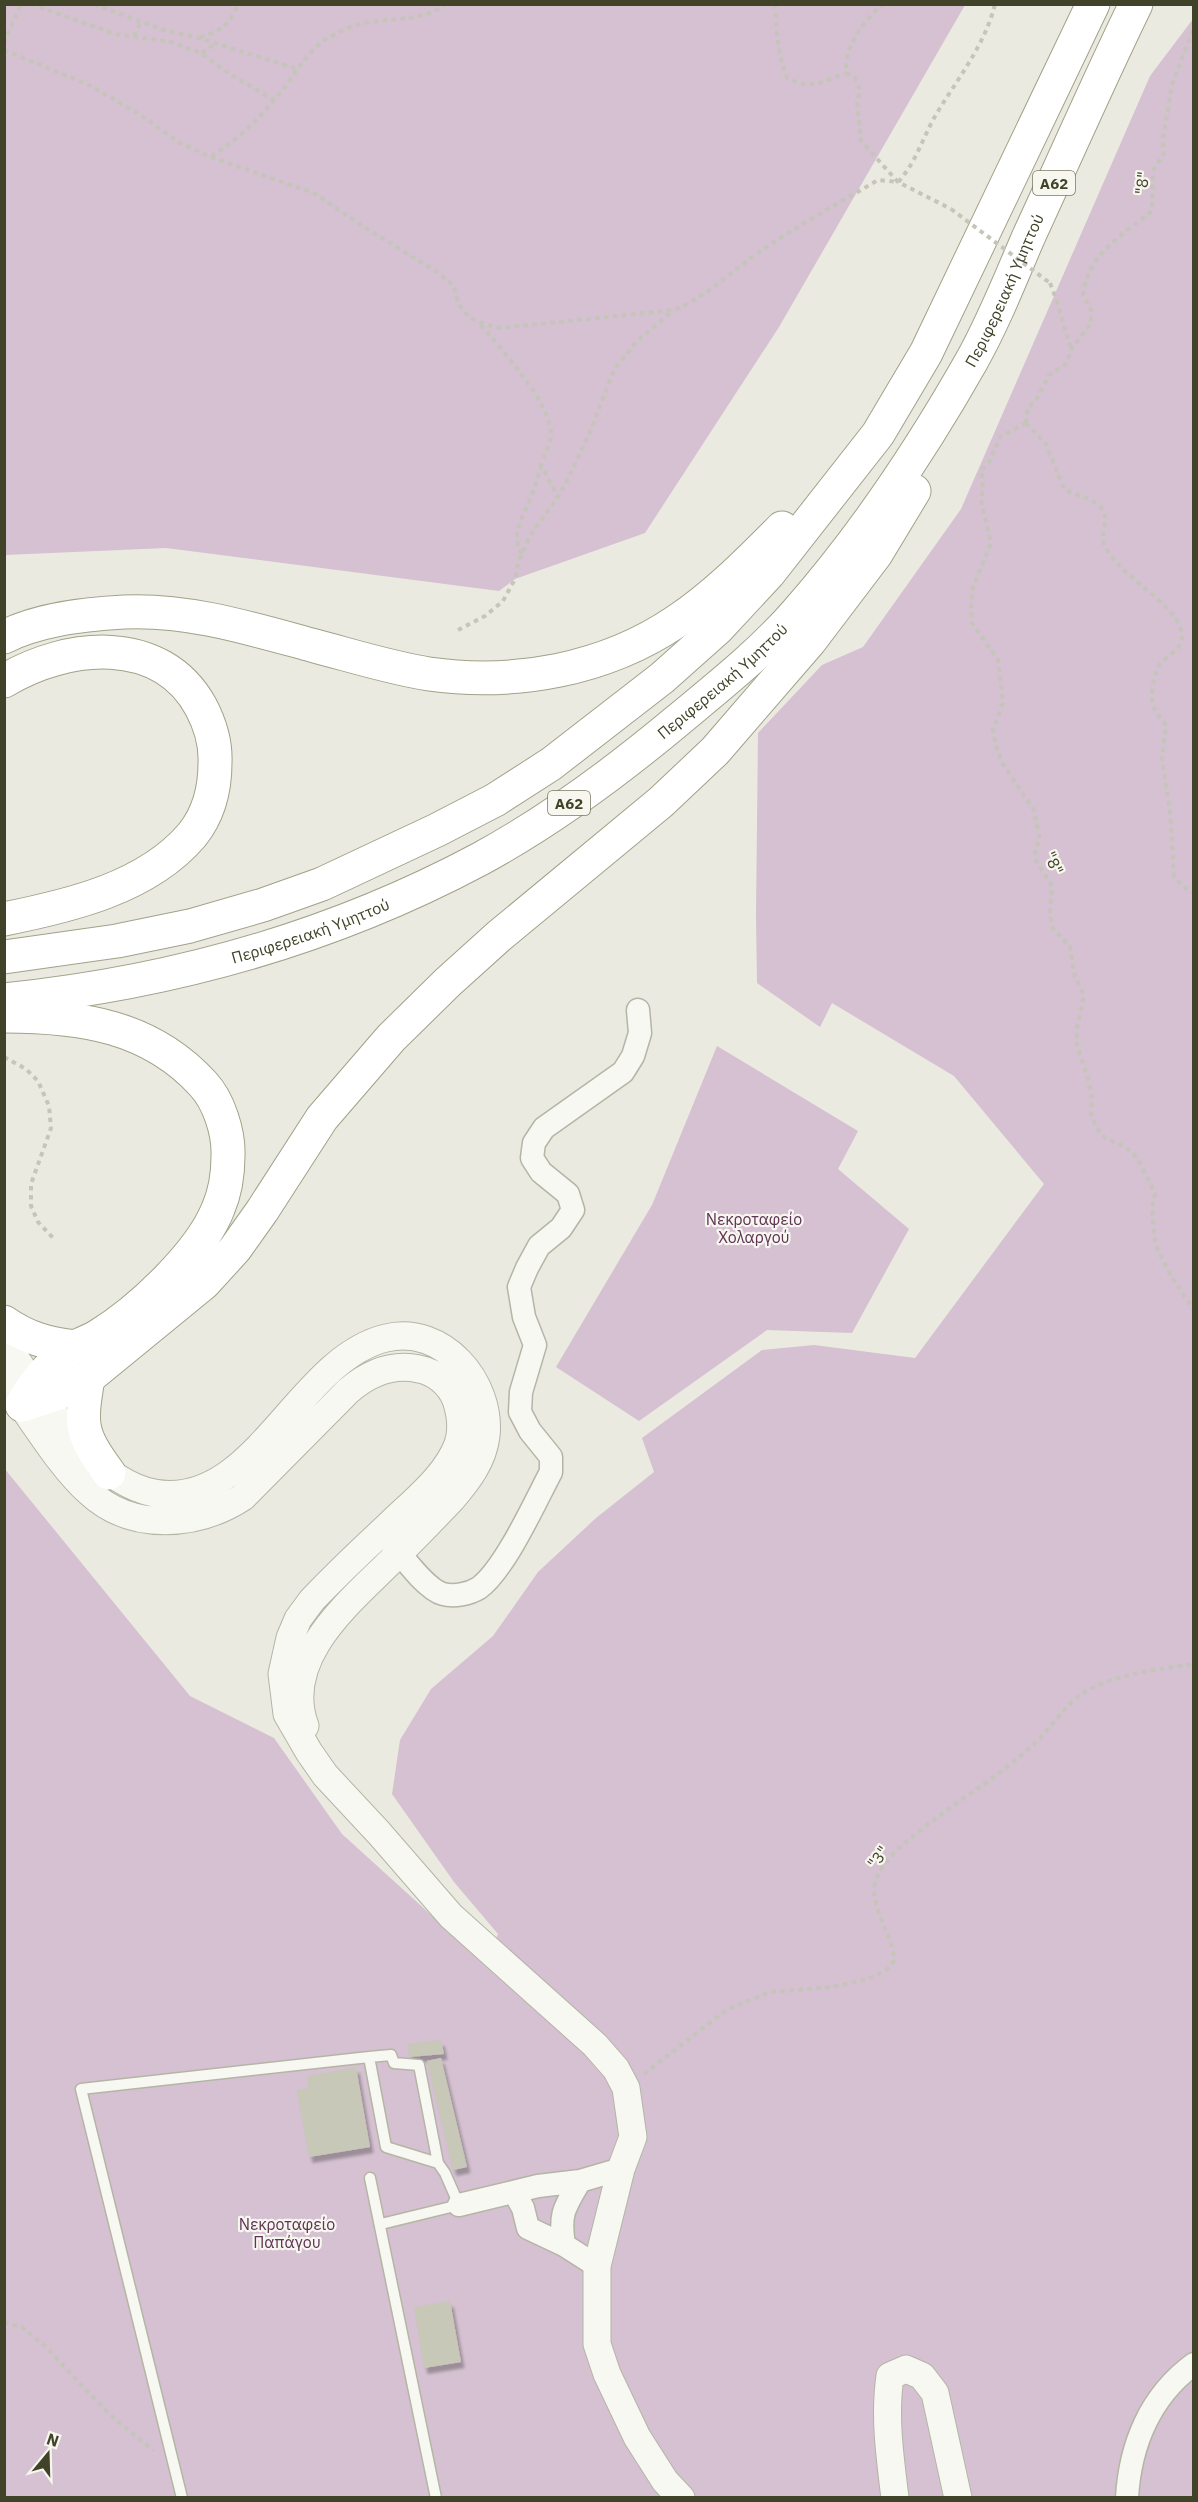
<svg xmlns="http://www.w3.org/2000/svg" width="1198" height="2502" font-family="'IBM Plex Sans',sans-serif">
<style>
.green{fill:#d5c1d1}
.building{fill:#c7c8b7;filter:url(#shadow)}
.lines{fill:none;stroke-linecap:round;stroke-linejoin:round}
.service-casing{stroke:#b4b5a5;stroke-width:13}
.minor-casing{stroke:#b4b5a5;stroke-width:25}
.tertiary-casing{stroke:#b4b5a5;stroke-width:29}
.motorway-casing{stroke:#a1a287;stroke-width:35}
.path{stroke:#c5c5ba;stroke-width:4;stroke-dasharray:4.5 4.5;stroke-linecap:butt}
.service{stroke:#f8f8f3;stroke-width:10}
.minor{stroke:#f8f8f3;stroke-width:22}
.tertiary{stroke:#f8f8f3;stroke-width:27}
.motorway{stroke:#fff;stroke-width:33}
.path-bridge{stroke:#c5c5ba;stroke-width:4;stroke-dasharray:4.5 4.5;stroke-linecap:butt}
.labels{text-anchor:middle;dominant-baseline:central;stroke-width:4.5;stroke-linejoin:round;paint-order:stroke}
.shield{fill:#f7f7f0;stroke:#787964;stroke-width:1.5}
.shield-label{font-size:15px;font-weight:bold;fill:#414328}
.street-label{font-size:16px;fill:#414328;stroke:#f7f7f0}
.park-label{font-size:16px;fill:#603456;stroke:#f7f7f0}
</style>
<defs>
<filter id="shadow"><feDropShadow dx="3.5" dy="6" stdDeviation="1.5" flood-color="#0004"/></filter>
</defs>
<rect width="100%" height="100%" fill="#eaeae0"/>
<!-- green -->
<path class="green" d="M 4,5 L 5,4 L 965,5 L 779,327 L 645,533 L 515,579 L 499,591 L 166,548 L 5,555 Z
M 1193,19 L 1193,2497 L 5,2497 L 4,1468 L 190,1696 L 274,1738 L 342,1834 L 484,1963 L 498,1934 L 454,1882 L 392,1794 L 400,1740 L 431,1689 L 493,1636 L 538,1572 L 596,1518 L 654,1472 L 642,1438 L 762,1350 L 814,1345 L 915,1358 L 1044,1184 L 954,1076 L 832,1003 L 820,1027 L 757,983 L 756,915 L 758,733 L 822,665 L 863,647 L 961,509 L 1150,76 Z
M 717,1046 L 858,1131 L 838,1169 L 909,1229 L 852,1333 L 767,1330 L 639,1421 L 556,1367 L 652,1205 Z"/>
<!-- building -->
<path class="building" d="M 441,2040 L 444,2054 L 409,2057 L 408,2044 Z
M 441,2058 L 467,2167 L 453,2170 L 427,2061 Z
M 356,2067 L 370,2147 L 309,2157 L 297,2090 L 309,2088 L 307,2076 Z
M 450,2301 L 461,2362 L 424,2368 L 414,2307 Z"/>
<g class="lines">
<defs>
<path id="service" d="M 369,2057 L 386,2147 L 438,2163
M 370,2178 L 436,2498
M 182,2498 L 81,2089 L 369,2057 L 391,2055 L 394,2063 L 419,2065 L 438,2163 L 445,2173 L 459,2205 L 381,2224"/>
<path id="minor" d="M 388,1539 C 401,1554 425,1589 443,1594 C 454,1597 469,1594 479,1588 C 505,1569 535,1502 551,1472 L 551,1457 L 530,1431 L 520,1412 L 521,1392 L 535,1345 L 524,1317 L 519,1287 L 527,1268 L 539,1246 L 561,1228 L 573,1210 L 568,1194 L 541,1172 L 532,1158 L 534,1143 L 544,1128 L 623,1072 L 633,1056 L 640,1033 L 638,1010
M 514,2192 L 523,2208 L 528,2228 L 564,2245 L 597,2266
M 459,2205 L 538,2186 L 580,2181 L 621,2169
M 564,2245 C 559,2214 564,2208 580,2181
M 1127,2498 C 1130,2445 1150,2396 1194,2364"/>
<path id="tertiary" d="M 4,1342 C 41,1393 88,1480 154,1493 C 255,1511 297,1359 386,1338 C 443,1324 492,1383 486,1436 C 483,1461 468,1480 452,1499 C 432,1520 412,1541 391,1561 C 349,1603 280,1658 305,1726
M 4,1381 C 31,1416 57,1463 89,1492 C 132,1532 197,1527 243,1497 L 348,1391 C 369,1373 392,1363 419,1369 C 435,1372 450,1384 456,1400 C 461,1415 463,1429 458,1444 C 446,1477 411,1503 387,1527 C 361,1551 336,1575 312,1600 L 298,1619 L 290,1638 L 282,1674 L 287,1714 L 309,1752 L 325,1775 L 379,1833 L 451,1916 L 595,2045 L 616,2069 L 626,2088 L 633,2137 L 621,2169 L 597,2266 L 597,2344 L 607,2374 L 637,2437 L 665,2481 L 681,2498
M 895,2498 C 890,2457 884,2417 890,2376 L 906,2369 L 922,2376 L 935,2393 L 958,2498"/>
<g id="motorway">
<path d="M 4,637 C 39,619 85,614 124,612 C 189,609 252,629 315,646 C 353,656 391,668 429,674 C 514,686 605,670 677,621 C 716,595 749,561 782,528"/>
<path d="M 4,681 C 67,643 161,634 201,707 C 211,726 216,743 215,763 C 215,790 209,814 192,835 C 147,888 69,906 4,919"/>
<path d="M 4,957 L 117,941 L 190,926 L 263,905 L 322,884 L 437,830 L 495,800 L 551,764 L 662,678 L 717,629 L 769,573 L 878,434 L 926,353 L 1093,4"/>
<path id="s1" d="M 4,1000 C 172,983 330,939 480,859 C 550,821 616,772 677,721 C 718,687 761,653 796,613 C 863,537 921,450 971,362 C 993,323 1010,280 1028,238 C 1064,160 1098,82 1136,4"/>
<path d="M 4,1016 C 81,1016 150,1026 203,1084 C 219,1101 229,1133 228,1156 C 228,1173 225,1193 218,1209 C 200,1254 139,1311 98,1336 C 91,1340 84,1343 77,1346 C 53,1360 35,1381 22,1405"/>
<path d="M 4,1322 C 27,1338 48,1344 75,1347"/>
<path d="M 88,1378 C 80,1426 80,1433 109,1473"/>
<path d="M 22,1405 L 59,1393 L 88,1378 L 204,1283 L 235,1249 L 262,1211 L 322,1118 L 391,1038 L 448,982 L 499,936 L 661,802 L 715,751 L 810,641 L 876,554 L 914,491"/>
</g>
</defs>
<!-- service casing -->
<use href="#service" class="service-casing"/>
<!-- minor casing -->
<use href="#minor" class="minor-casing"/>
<!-- tertiary casing -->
<use href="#tertiary" class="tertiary-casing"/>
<!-- motorway casing -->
<use href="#motorway" class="motorway-casing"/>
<!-- path -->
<path class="path" d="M 31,4 L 115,34 L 171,42 L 201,53 L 231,75 L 274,100
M 94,4 L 163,30 L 199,38 L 297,69
M 775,4 C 777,31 777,54 787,78 C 812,91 822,81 847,73
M 884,4 C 866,16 841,51 847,73 L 855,78 L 860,89 L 857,103 L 861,141 L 898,182 L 951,209
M 134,36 L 140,23
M 200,37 C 221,31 230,25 238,4
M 4,43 L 21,4
M 4,50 L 89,85 L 139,114 L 180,143 L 211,157 L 316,194 L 364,227 L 437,272 L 454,286 C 459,316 473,323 501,328 L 674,310 C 706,297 733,270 762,250 C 799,225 839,203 878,180 L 898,182 C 915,164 922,140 934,118 C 955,82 985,46 995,4
M 202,53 L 215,44
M 211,156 C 241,138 265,113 287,84 C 299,67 308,52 325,40 C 340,31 354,24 372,22 C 400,17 420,22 446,4
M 1050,283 C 1059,305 1063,326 1071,347
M 481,325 C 501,349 551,403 551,434 C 551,444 544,456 541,465 L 558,497
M 1026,423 L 1000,437 L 989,463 L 981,470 L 983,488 L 981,500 L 991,543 L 973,587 L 971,603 L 972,623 L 998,660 L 1003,703 L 993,730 L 996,746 L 1002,763 L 1034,810 L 1040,840 L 1035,850 L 1035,859 L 1052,886 L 1050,914 L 1052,927 L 1070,947 L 1074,974 L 1084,995 L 1077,1028 L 1077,1045 L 1089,1082 L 1092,1099 L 1091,1113 L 1096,1127 L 1105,1138 L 1123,1146 L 1132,1152 L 1141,1165 L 1155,1194 L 1152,1207 L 1155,1244 L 1172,1278 L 1194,1310
M 1026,423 L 1046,444 L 1064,489 C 1075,495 1089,497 1098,505 C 1112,516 1100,530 1104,543 C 1107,553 1116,562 1123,569 C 1139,586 1183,613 1182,637 C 1182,651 1166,655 1160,665 C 1153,675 1149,699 1155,710 C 1157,715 1162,720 1166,725 L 1162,759 L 1170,811 L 1174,876 L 1182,886 L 1194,893
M 1026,423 L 1028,407 L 1036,401 L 1049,375 L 1066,364 L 1072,348 L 1091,323 L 1091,310 L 1083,294 C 1089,253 1122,235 1152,211 L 1153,171 L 1164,153 L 1163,139 L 1172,85 L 1194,27
M 522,554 C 509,532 525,515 532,494 C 536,485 538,475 541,466
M 458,630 L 485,616 L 503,601 L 515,579 L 519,560 L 531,534 L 558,497 L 569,477 L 592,427 L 614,370 L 636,342 L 673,311
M 4,1057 L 26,1069 L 38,1081 L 49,1106 L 51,1128 L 31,1184 L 31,1206 L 38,1222 L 55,1240
M 644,2074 L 726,2010 L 770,1992 L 832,1987 L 868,1979 L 886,1970 L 894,1961 C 894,1932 864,1904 878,1875 C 885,1860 898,1849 911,1838 C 950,1805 996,1779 1033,1745 C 1048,1731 1065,1706 1080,1695 C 1112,1674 1156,1670 1194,1664
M 4,2322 L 23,2328 L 45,2346 L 109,2414 L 154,2451"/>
<!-- service -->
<use href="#service" class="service"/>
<!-- minor -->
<use href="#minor" class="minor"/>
<!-- tertiary -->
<use href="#tertiary" class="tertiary"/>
<!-- motorway -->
<use href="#motorway" class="motorway"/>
<!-- path-bridge -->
<path class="path-bridge" d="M 951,209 L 1050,283"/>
</g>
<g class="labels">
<!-- shield labels -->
<g class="shield">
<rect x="1033" y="171" width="42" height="24" rx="4.5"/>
<rect x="548" y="791" width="42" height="24" rx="4.5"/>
</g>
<g class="shield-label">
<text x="1054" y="183">Α62</text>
<text x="569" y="803">Α62</text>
</g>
<!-- street labels -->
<g class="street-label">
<text transform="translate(1142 183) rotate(-83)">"8"</text>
<text stroke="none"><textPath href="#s1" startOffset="1287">Περιφερειακή Υμηττού</textPath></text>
<text stroke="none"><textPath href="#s1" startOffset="801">Περιφερειακή Υμηττού</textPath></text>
<text transform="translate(1054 863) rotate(65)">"8"</text>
<text stroke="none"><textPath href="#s1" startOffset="315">Περιφερειακή Υμηττού</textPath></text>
<text transform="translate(878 1857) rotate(-54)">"3"</text>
</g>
<!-- park labels -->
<g class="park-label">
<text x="754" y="1219">Νεκροταφείο<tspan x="754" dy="18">Χολαργού</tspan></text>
<text x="287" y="2224">Νεκροταφείο<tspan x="287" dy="18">Παπάγου</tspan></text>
</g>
</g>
<!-- border -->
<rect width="1198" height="2502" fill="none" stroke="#414328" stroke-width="12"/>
<!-- north arrow -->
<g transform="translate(48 2454) rotate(19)" stroke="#f7f7f0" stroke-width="4.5" paint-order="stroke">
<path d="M0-4.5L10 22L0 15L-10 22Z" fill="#414328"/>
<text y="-9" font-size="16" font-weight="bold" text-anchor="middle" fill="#414328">N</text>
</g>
</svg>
